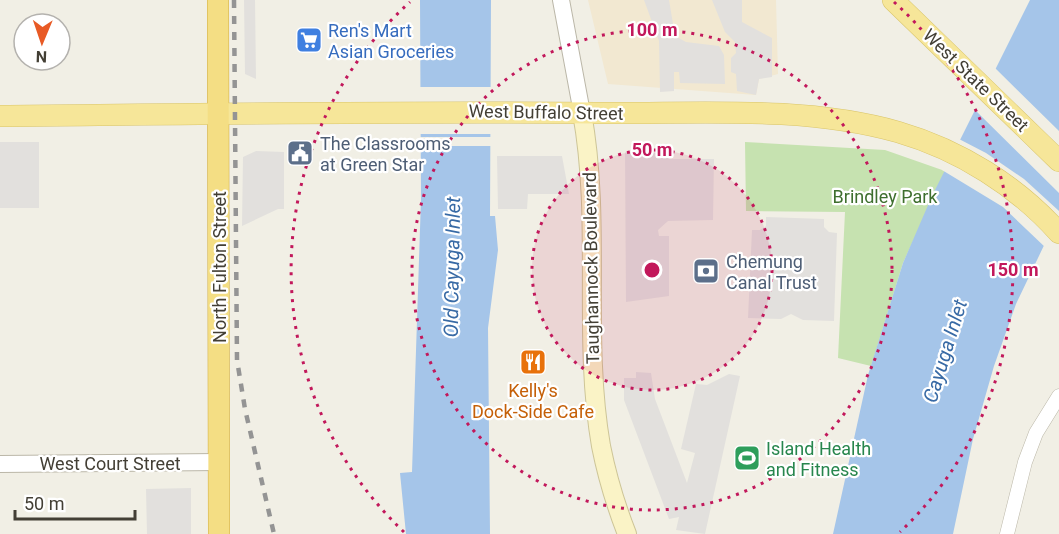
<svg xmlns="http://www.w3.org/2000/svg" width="1059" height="534" font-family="Roboto,sans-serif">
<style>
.commercial{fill:#f2e8d1}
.green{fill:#c6e2b0}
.parking{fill:#e2e0dd}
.water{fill:#a5c5e9}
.pier{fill:#f1efe5}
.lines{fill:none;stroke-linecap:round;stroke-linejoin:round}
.minor-casing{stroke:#bbb7a8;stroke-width:15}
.tertiary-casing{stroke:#bbb7a8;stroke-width:18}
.secondary-casing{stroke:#cdc597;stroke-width:20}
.primary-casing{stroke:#d9c56b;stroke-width:22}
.trunk-casing{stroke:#d0ac40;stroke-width:22}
.minor{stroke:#fff;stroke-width:14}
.tertiary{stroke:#fff;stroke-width:16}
.secondary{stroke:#faf3c6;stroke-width:18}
.primary{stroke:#f6e699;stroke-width:21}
.trunk{stroke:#f4de84;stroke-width:21}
.rail{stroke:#949494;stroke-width:4.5;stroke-dasharray:8 8;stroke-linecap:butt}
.ring{fill:none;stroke:#c2185b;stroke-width:3;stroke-dasharray:3 6}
.labels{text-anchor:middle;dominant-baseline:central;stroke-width:4.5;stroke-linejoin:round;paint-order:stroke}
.shop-label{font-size:18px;fill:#366cbe;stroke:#fff;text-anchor:start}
.street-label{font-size:18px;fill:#433f35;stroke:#fff}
.service-label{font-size:18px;fill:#4e5e75;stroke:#fff;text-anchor:start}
.park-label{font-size:18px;fill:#3e6f2e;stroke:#fff}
.food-label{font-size:18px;fill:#c56008;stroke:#fff}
.leisure-label{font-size:18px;fill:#27864d;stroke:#fff;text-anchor:start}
.water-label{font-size:20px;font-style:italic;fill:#386aa5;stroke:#fff}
.centre{fill:#c2185b;stroke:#fff;stroke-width:3}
.ring-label{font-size:18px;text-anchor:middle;font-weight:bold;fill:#c2185b;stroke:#fff;stroke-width:4.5;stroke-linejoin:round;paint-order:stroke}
</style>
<rect width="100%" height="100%" fill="#f1efe5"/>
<!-- commercial -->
<path class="commercial" d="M 588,0 L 776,0 L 778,74 L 759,79 L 756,95 L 608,84 Z"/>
<!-- green -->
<path class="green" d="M 745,142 L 885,150 L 945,171 L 903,263 L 871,366 L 838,358 L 845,212 L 746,211 Z"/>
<!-- parking -->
<path class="parking" d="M 244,0 L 255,0 L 256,79 L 245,74 Z
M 644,0 L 669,0 L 675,36 L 686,42 L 719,46 L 724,55 L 725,84 L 680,83 L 679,72 L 674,72 L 674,91 L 660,92 L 659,41 Z
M 712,0 L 742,0 L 742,22 L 772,38 L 772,77 L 759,79 L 756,95 L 737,91 L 736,74 L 731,72 L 731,58 L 736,53 L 735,42 L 725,32 Z
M 0,142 L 39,142 L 39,208 L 0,208 Z
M 256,151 L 284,152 L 284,209 L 278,209 L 242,226 L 243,157 Z
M 625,152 L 667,153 L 669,159 L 714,159 L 713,220 L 668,221 L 658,230 L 659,236 L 669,236 L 669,296 L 626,302 Z
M 497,156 L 562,156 L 569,194 L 528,194 L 527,209 L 498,209 Z
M 766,217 L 824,219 L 824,227 L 829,232 L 837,233 L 834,321 L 803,320 L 791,314 L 781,319 L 748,318 L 752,230 L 760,230 L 766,226 Z
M 636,372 L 651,373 L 655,399 L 687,483 L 695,453 L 681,449 L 696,384 L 707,385 L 729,374 L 740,376 L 705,534 L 676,530 L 679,517 L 669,519 L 624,400 L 624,378 L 636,378 Z
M 191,488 L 191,534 L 147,534 L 146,489 Z"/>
<!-- water -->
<path class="water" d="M 420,0 L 491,0 L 490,216 L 495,216 L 498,250 L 488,328 L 490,534 L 406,534 L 400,473 L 412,472 L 421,199 Z
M 1030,0 L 1059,0 L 1059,214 L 1016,304 L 994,366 L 973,439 L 953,534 L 833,534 L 868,375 L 903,263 L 932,196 Z"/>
<!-- pier -->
<path class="pier" d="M 994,67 L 1059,131 L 1059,193 L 974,109 Z
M 418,87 L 494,87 L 493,134 L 418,134 Z
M 419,137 L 493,137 L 493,146 L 419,146 Z
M 959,139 L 986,153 L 1024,179 L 1059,211 L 1059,221 L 1046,248 L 1003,207 L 942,170 Z"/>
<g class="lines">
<defs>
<path id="minor" d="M 1007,534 L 1025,462 L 1036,433 L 1059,396"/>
<path id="tertiary" d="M 561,0 L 582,113
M 0,464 L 219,462"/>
<path id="secondary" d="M 582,113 C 602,223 582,336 601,446 C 607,476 616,506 627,534"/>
<path id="primary" d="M 893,0 L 1059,161
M 0,116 C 199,114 399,111 598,113 C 697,114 802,105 898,132 C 960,150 1017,186 1059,233"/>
<path id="trunk" d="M 218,0 L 219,534"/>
</defs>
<!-- minor casing -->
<use href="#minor" class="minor-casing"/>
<!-- tertiary casing -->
<use href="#tertiary" class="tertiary-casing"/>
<!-- secondary casing -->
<use href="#secondary" class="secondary-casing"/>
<!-- primary casing -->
<use href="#primary" class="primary-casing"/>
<!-- trunk casing -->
<use href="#trunk" class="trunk-casing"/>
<!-- minor -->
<use href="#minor" class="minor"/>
<!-- tertiary -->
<use href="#tertiary" class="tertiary"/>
<!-- secondary -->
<use href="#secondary" class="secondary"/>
<!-- primary -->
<use href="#primary" class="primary"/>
<!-- trunk -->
<use href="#trunk" class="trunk"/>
<!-- rail -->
<path class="rail" d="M 234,0 L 237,360 L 245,409 L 274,534"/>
</g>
<!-- distance rings -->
<circle cx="652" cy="270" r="120" fill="#c2185b" fill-opacity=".12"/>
<g class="ring">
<circle cx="652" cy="270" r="120"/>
<circle cx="652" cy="270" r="240"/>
<path d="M404 532A361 361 0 0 1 410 2M894 2A361 361 0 0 1 900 532"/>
</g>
<!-- icons -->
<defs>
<symbol id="supermarket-square" viewBox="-11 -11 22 22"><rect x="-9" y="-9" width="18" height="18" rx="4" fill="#3f7fe0" stroke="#fff"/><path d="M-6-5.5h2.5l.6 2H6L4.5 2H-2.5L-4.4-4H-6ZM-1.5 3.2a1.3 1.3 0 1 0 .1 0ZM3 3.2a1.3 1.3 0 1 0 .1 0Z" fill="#fff"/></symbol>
<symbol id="civic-square" viewBox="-11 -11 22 22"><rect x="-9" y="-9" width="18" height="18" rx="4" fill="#5c6f8a" stroke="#fff"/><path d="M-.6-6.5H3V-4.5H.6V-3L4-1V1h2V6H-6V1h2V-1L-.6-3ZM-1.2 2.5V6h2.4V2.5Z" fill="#fff"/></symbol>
<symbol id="bank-square" viewBox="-11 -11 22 22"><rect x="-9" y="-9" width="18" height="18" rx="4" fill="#5c6f8a" stroke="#fff"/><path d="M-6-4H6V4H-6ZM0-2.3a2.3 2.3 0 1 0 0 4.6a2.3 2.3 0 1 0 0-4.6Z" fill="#fff"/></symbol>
<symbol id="restaurant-square" viewBox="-11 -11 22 22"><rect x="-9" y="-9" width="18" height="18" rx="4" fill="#e8710a" stroke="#fff"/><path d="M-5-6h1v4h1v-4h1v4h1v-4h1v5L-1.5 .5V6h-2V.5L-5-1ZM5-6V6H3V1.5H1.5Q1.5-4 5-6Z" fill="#fff"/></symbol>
<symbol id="stadium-square" viewBox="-11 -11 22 22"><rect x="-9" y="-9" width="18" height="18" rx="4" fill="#2e9e5b" stroke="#fff"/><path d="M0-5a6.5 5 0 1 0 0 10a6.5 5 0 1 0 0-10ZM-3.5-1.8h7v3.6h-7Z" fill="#fff"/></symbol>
</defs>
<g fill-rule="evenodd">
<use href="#supermarket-square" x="294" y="25" width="30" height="30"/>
<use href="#civic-square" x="285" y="138" width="30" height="30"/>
<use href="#bank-square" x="691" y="256" width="30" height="30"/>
<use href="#restaurant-square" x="518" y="347" width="30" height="30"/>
<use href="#stadium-square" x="732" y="443" width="30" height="30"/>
</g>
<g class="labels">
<!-- shop labels -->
<g class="shop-label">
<text x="328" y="30">Ren's Mart<tspan x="328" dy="21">Asian Groceries</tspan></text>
</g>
<!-- street labels -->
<g class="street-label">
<text transform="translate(976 80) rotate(44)">West State Street</text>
<text transform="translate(546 112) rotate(1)">West Buffalo Street</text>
<text transform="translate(219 267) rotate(-90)">North Fulton Street</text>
<text transform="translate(591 268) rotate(-91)">Taughannock Boulevard</text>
<text x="110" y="463">West Court Street</text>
</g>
<!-- service labels -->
<g class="service-label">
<text x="320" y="143">The Classrooms<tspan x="320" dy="21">at Green Star</tspan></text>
<text x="726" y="261">Chemung<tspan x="726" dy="21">Canal Trust</tspan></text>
</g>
<!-- park labels -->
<g class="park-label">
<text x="885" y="196">Brindley Park</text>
</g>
<!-- food labels -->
<g class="food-label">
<text x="533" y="390">Kelly's<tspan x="533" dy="21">Dock-Side Cafe</tspan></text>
</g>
<!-- leisure labels -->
<g class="leisure-label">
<text x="766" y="448">Island Health<tspan x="766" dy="21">and Fitness</tspan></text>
</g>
<!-- water labels -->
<g class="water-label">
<text transform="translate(452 267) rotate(-89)">Old Cayuga Inlet</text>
<text transform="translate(945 351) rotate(-73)">Cayuga Inlet</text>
</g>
</g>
<circle cx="652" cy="270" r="9" class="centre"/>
<g class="ring-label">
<text x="652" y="36">100 m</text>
<text x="652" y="156">50 m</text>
<text x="1013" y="276">150 m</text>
</g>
<!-- north arrow -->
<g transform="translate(42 42) rotate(182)"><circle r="28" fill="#ffffff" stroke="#b4b2ae" stroke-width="1.5"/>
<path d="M0-4.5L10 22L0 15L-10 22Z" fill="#e85a25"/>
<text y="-9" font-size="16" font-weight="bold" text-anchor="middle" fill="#433f35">N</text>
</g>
<!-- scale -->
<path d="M15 510v9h120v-9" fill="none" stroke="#433f35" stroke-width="3"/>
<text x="24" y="510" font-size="18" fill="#433f35" stroke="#ffffff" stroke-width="4.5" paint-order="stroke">50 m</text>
</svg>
